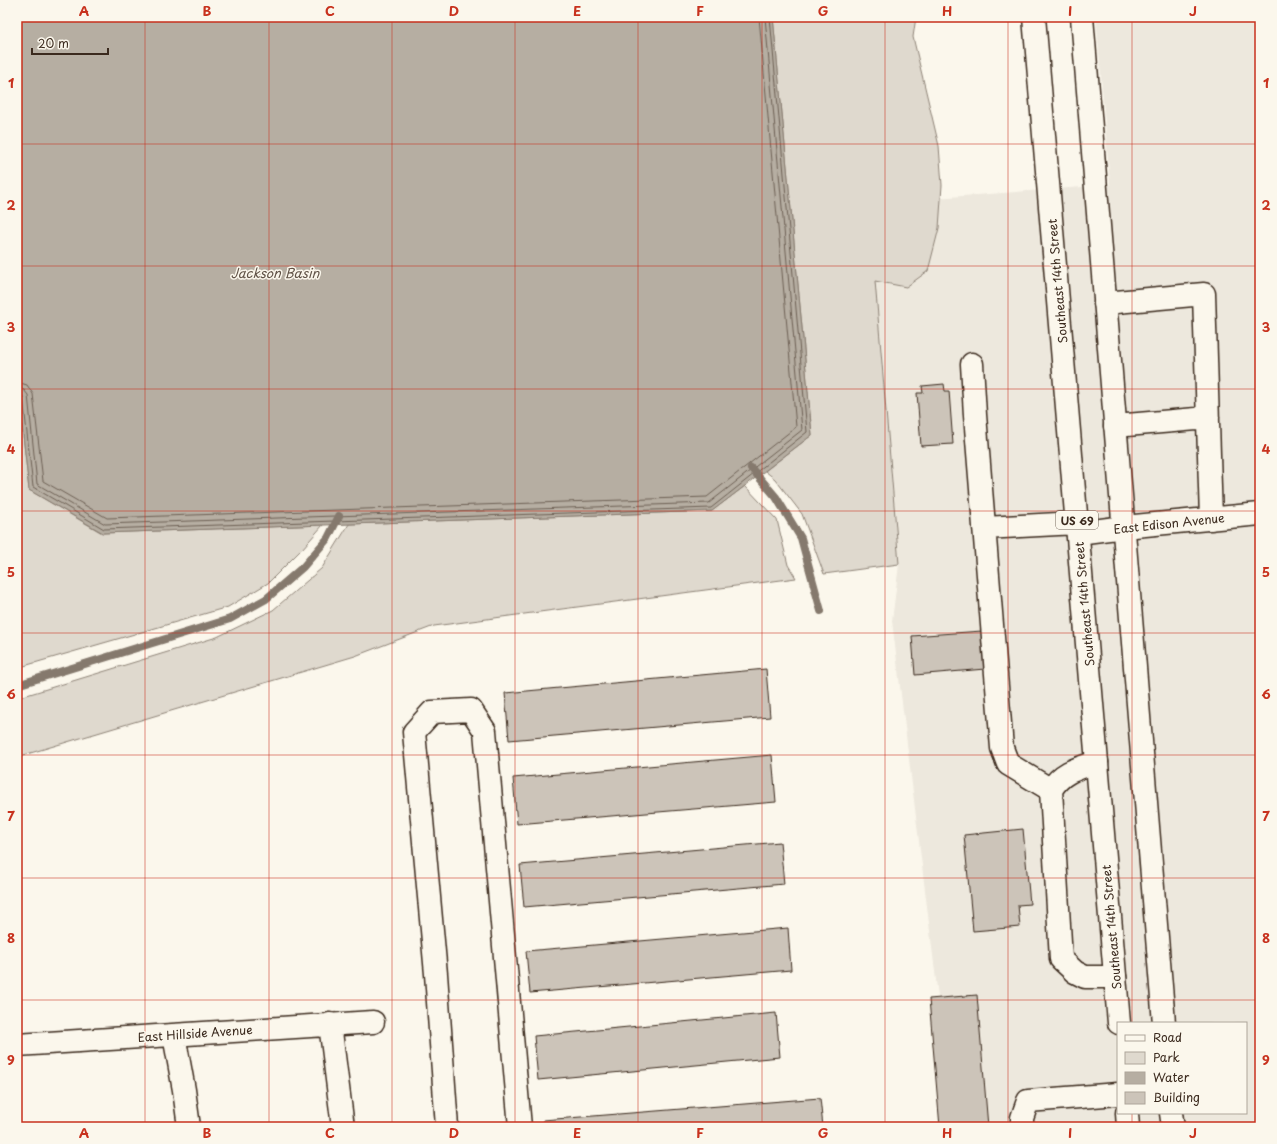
<svg xmlns="http://www.w3.org/2000/svg" width="1277" height="1144" font-family="'Playpen Sans',sans-serif">
<style>
.built{fill:#ede8dd;fill-rule:evenodd}
.green{fill:#dfd9ce;stroke:#8d8276}
.water{fill:#b6aea2;stroke:#85796d}
.lines{fill:none;stroke-linecap:round;stroke-linejoin:round}
.shore{stroke:#6c5f53;stroke-width:1}
.stream{stroke:#85796d;stroke-width:8}
.building{fill:#ccc4b9;stroke:#3b2a1e}
.minor-casing{stroke:#3b2a1e;stroke-width:25}
.major-casing{stroke:#3b2a1e;stroke-width:25}
.minor{stroke:#fbf7ec;stroke-width:22}
.major{stroke:#fbf7ec;stroke-width:22}
.grid{fill:none;stroke:#c8321e;stroke-width:1;stroke-opacity:0.55}
.labels{text-anchor:middle;dominant-baseline:central;stroke-width:3;stroke-linejoin:round;paint-order:stroke}
.shield{fill:#fbf7ec;stroke:#75685c;stroke-width:1}
.shield-label{font-size:11px;font-weight:bold;fill:#3b2a1e}
.street-label{font-size:12px;fill:#3b2a1e;stroke:#fbf7ec}
.water-label{font-size:13px;font-style:italic;fill:#605246;stroke:#fbf7ec}
.neatline{fill:none;stroke:#c8321e;stroke-width:1.5}
.grid-label{font-size:13px;text-anchor:middle;font-weight:bold;fill:#c8321e}
</style>
<rect width="100%" height="100%" fill="#fbf7ec"/>
<filter id="ink" filterUnits="userSpaceOnUse"><feTurbulence type="fractalNoise" baseFrequency=".025" numOctaves="2"/><feDisplacementMap in="SourceGraphic" scale="8" xChannelSelector="R" yChannelSelector="G"/><feConvolveMatrix kernelMatrix="1 2 1 2 8 2 1 2 1" color-interpolation-filters="sRGB"/></filter>
<g filter="url(#ink)">
<!-- built -->
<path class="built" d="M 1096,17 L 1260,17 L 1260,1127 L 954,1127 L 892,621 L 899,564 L 868,203 L 1110,185 ZM 1118,1023 L 1246,1023 L 1246,1113 L 1118,1113 Z"/>
<!-- green -->
<path class="green" d="M 773,17 L 916,17 L 913,37 L 939,146 L 942,185 L 939,228 L 928,271 L 906,287 L 875,281 L 899,564 L 824,574 L 802,514 L 775,479 L 765,471 L 812,435 Z
M 17,379 L 29,490 L 102,533 L 323,525 L 302,549 L 268,583 L 228,607 L 17,668 Z
M 745,486 L 777,520 L 788,565 L 796,578 L 434,626 L 355,656 L 17,757 L 17,698 L 217,637 L 273,610 L 322,568 L 349,524 L 712,511 Z"/>
<!-- water -->
<path class="water" d="M 17,17 L 773,17 L 812,435 L 712,511 L 103,533 L 29,490 L 17,379 Z"/>
<g class="lines">
<!-- shore -->
<path class="shore" d="M 17,382 L 27,385 L 33,394 L 43,481 L 107,518 L 707,497 L 796,427 L 759,17
M 17,388 L 24,390 L 28,395 L 37,484 L 105,524 L 709,503 L 802,430 L 765,17
M 17,393 L 21,394 L 23,397 L 33,487 L 104,529 L 711,508 L 807,432 L 770,17"/>
<!-- stream -->
<path class="stream" d="M 751,468 L 776,497 L 801,538 L 821,611
M 17,685 L 230,619 L 266,599 L 303,567 L 328,538 L 339,516"/>
</g>
<!-- building -->
<path class="building" d="M 944,384 L 945,391 L 949,391 L 953,444 L 921,446 L 917,393 L 923,393 L 922,386 Z
M 982,631 L 985,669 L 915,675 L 912,636 Z
M 766,669 L 770,717 L 509,740 L 505,693 Z
M 772,755 L 776,802 L 517,824 L 513,778 Z
M 1023,829 L 1030,904 L 1018,905 L 1020,927 L 973,931 L 964,835 Z
M 780,842 L 784,884 L 524,907 L 520,865 Z
M 788,928 L 791,970 L 530,993 L 526,951 Z
M 977,995 L 988,1127 L 940,1127 L 929,999 Z
M 776,1013 L 780,1057 L 538,1080 L 534,1036 Z
M 820,1098 L 823,1127 L 543,1127 L 543,1120 Z"/>
<g class="lines">
<defs>
<path id="minor" d="M 1105,303 L 1204,294 L 1211,519
M 972,364 L 975,415 L 1002,748 L 1008,764 L 1051,790
M 1115,426 L 1208,418
M 984,528 L 1077,523
M 1078,533 L 1124,527 L 1260,514
M 1097,762 C 1078,768 1061,772 1051,790 L 1061,959 L 1075,972 L 1085,977 L 1115,977
M 330,1024 L 343,1127
M 174,1035 L 184,1090 L 189,1127
M 17,1045 L 373,1022
M 447,1127 L 436,974 L 414,732 L 432,712 L 471,710 L 485,731 L 520,1127
M 1022,1127 L 1022,1118 L 1028,1101 L 1118,1094"/>
<path id="major" d="M 1034,17 L 1119,1023
M 1082,17 L 1164,1023
M 1127,1113 L 1128,1127
M 1171,1113 L 1173,1127"/>
</defs>
<!-- minor casing -->
<use href="#minor" class="minor-casing"/>
<!-- major casing -->
<use href="#major" class="major-casing"/>
<!-- minor -->
<use href="#minor" class="minor"/>
<!-- major -->
<use href="#major" class="major"/>
</g>
</g>
<!-- grid -->
<path class="grid" d="M 145,17 L 145,1127M 269,17 L 269,1127M 392,17 L 392,1127M 515,17 L 515,1127M 638,17 L 638,1127M 762,17 L 762,1127M 885,17 L 885,1127M 1008,17 L 1008,1127M 1132,17 L 1132,1023M 17,144 L 1260,144M 17,266 L 1260,266M 17,389 L 1260,389M 17,511 L 1260,511M 17,633 L 1260,633M 17,755 L 1260,755M 17,878 L 1260,878M 17,1000 L 1260,1000M 1132,1113 L 1132,1127"/>
<g class="labels">
<!-- shield labels -->
<rect class="shield" x="1056" y="511" width="42" height="18" rx="3"/>
<g class="shield-label">
<text x="1077" y="520">US 69</text>
</g>
<!-- street labels -->
<g class="street-label">
<text transform="translate(1057 281) rotate(-95)">Southeast 14th Street</text>
<text transform="translate(1169 523) rotate(-6)">East Edison Avenue</text>
<text transform="translate(1084 604) rotate(-95)">Southeast 14th Street</text>
<text transform="translate(1111 927) rotate(-95)">Southeast 14th Street</text>
<text transform="translate(195 1033) rotate(-4)">East Hillside Avenue</text>
</g>
<!-- water labels -->
<g class="water-label">
<text x="275" y="272">Jackson Basin</text>
</g>
</g>
<!-- margin -->
<rect width="1277" height="1144" fill="none" stroke="#fbf7ec" stroke-width="44"/>
<!-- legend -->
<rect x="1117" y="1022" width="130" height="92" fill="#fbf7ec" stroke="#aea59a"/>
<rect x="1125" y="1035" width="20" height="6" fill="#fbf7ec" stroke="#aea59a"/>
<text x="1153" y="1042" font-size="12" fill="#3b2a1e">Road</text>
<rect x="1125" y="1052" width="20" height="12" fill="#dfd9ce" stroke="#aea59a"/>
<text x="1153" y="1062" font-size="12" fill="#3b2a1e">Park</text>
<rect x="1125" y="1072" width="20" height="12" fill="#b6aea2" stroke="#aea59a"/>
<text x="1153" y="1082" font-size="12" fill="#3b2a1e">Water</text>
<rect x="1125" y="1092" width="20" height="12" fill="#ccc4b9" stroke="#aea59a"/>
<text x="1153" y="1102" font-size="12" fill="#3b2a1e">Building</text>
<!-- scale -->
<path d="M32 48v6h76v-6" fill="none" stroke="#3b2a1e" stroke-width="2"/>
<text x="38" y="48" font-size="12" fill="#3b2a1e" stroke="#fbf7ec" stroke-width="3" paint-order="stroke">20 m</text>
<rect x="22" y="22" width="1233" height="1100" class="neatline"/>
<g class="grid-label">
<text x="84" y="16">A</text>
<text x="207" y="16">B</text>
<text x="330" y="16">C</text>
<text x="454" y="16">D</text>
<text x="577" y="16">E</text>
<text x="700" y="16">F</text>
<text x="823" y="16">G</text>
<text x="947" y="16">H</text>
<text x="1070" y="16">I</text>
<text x="1193" y="16">J</text>
<text x="11" y="88">1</text>
<text x="1266" y="88">1</text>
<text x="11" y="210">2</text>
<text x="1266" y="210">2</text>
<text x="11" y="332">3</text>
<text x="1266" y="332">3</text>
<text x="11" y="454">4</text>
<text x="1266" y="454">4</text>
<text x="11" y="577">5</text>
<text x="1266" y="577">5</text>
<text x="11" y="699">6</text>
<text x="1266" y="699">6</text>
<text x="11" y="821">7</text>
<text x="1266" y="821">7</text>
<text x="11" y="943">8</text>
<text x="1266" y="943">8</text>
<text x="11" y="1065">9</text>
<text x="1266" y="1065">9</text>
<text x="84" y="1138">A</text>
<text x="207" y="1138">B</text>
<text x="330" y="1138">C</text>
<text x="454" y="1138">D</text>
<text x="577" y="1138">E</text>
<text x="700" y="1138">F</text>
<text x="823" y="1138">G</text>
<text x="947" y="1138">H</text>
<text x="1070" y="1138">I</text>
<text x="1193" y="1138">J</text>
</g>
</svg>
